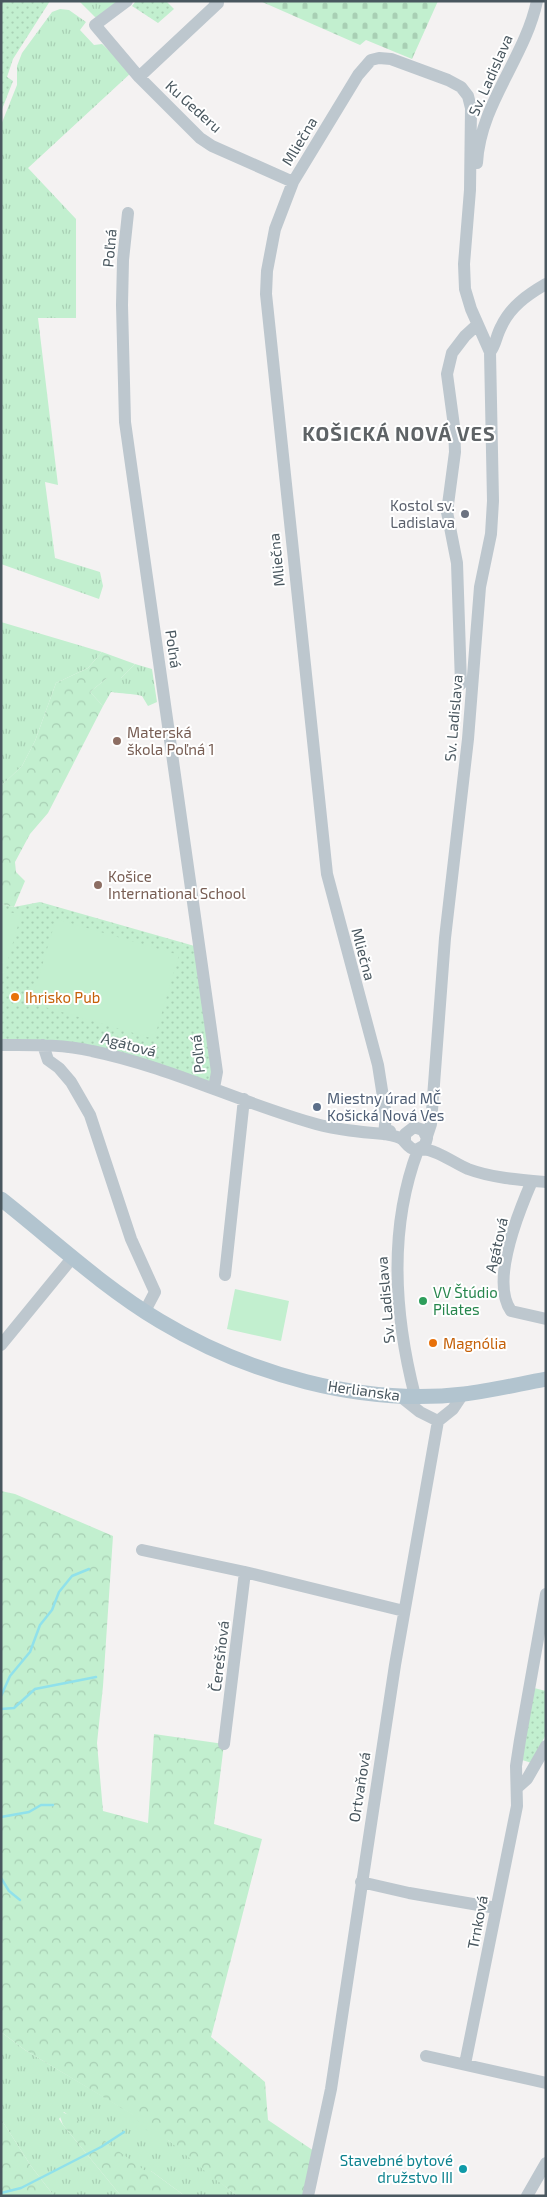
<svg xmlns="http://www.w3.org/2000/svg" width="547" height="2197" font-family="'Exo 2',sans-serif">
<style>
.grass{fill:url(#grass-tufts)}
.forest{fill:url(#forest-crowns)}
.cemetery{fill:url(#cemetery-stones)}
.park{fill:url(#park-dots)}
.pitch{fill:#c2efcf}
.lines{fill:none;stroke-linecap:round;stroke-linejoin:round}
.stream{stroke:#90e1eb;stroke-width:2.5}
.minor{stroke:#bdc7ce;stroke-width:12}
.major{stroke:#b2c4cf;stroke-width:15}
.worship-dot{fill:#6b7280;stroke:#fff;stroke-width:2}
.education-dot{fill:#8d6e63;stroke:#fff;stroke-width:2}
.food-dot{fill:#e8710a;stroke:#fff;stroke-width:2}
.service-dot{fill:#5c6f8a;stroke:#fff;stroke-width:2}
.leisure-dot{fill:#2e9e5b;stroke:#fff;stroke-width:2}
.culture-dot{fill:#0f9aa8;stroke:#fff;stroke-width:2}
.labels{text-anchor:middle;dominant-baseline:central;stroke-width:4;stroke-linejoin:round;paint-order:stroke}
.street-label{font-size:15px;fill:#49575f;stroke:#fff}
.worship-label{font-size:15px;fill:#5b616d;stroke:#fff;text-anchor:end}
.education-label{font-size:15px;fill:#785e54;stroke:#fff;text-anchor:start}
.food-label{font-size:15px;fill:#c56008;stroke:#fff;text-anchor:start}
.service-label{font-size:15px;fill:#4e5e75;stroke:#fff;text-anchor:start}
.leisure-label{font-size:15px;fill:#27864d;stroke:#fff;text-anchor:start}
.culture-label{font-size:15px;fill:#0d838f;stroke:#fff;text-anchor:end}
.district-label{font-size:20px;font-weight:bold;letter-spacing:1px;fill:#5e6366;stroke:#fff}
</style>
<defs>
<pattern id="grass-tufts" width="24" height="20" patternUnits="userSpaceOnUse" patternTransform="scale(1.25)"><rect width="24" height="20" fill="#c2efcf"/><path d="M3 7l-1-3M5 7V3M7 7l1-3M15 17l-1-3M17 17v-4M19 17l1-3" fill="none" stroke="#a8cfb4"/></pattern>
<pattern id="forest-crowns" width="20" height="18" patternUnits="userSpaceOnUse" patternTransform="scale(1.25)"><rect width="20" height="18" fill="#c2efcf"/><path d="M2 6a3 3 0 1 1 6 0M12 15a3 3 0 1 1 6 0" fill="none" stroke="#a8cfb4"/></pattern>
<pattern id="cemetery-stones" width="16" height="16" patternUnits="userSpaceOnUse" patternTransform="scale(1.25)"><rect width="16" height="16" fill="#c2efcf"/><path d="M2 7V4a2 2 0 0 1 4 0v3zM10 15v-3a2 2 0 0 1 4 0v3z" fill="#a8cfb4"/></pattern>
<pattern id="park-dots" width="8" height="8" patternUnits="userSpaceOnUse" patternTransform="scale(1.25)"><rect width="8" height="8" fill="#c2efcf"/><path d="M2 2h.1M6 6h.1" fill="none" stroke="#a8cfb4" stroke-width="1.8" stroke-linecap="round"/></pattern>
</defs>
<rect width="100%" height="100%" fill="#f4f2f2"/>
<!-- grass -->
<path class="grass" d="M 79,1 L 123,1 L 101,17 L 95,17 Z
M 60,9 L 69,10 L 86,22 L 80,30 L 94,45 L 102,44 L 132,72 L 28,168 L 76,219 L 76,318 L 38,318 L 58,485 L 45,482 L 55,558 L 100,572 L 103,586 L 99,599 L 1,564 L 1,125 L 17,85 L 17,66 L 22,53 L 52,12 Z
M 1,622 L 102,652 L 88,668 L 56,683 L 35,741 L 22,766 L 1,786 Z
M 135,664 L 152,669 L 157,702 L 148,706 L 142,696 C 131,693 122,694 111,692 L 103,706 L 90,692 L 107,678 L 121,678 Z
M 1,2032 L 25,2050 L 134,2115 C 142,2128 156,2131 168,2140 C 193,2157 214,2179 238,2196 L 185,2196 L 151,2171 L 144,2171 L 64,2112 L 59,2119 L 63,2125 L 121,2196 L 54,2196 L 31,2166 L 1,2119 Z"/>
<!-- forest -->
<path class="forest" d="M 102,652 L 135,664 L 121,678 L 107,678 L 90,692 L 103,706 L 48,813 L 30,834 L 15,862 L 16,872 L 25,881 L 14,907 L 1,904 L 1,786 L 22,766 L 35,741 L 56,683 L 88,668 Z
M 1,1491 L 15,1494 L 113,1536 L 103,1686 L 97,1743 L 103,1811 L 148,1823 L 154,1734 L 224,1744 L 214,1824 L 262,1839 L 211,2037 L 265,2082 L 268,2120 L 317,2153 L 308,2196 L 238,2196 L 212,2177 L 168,2140 C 155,2140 141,2126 133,2115 L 25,2050 L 1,2032 Z
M 58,2111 L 70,2115 L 144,2170 L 151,2171 L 185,2196 L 121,2196 L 63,2125 Z
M 1,2119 L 31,2166 L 54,2196 L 1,2196 Z"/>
<!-- cemetery -->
<path class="cemetery" d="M 260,1 L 438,1 L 412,59 L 366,40 L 360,45 Z"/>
<!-- park -->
<path class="park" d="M 1,1 L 50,1 L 13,59 L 7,77 L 13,81 L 1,112 Z
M 136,1 L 166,1 L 174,9 L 158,23 L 132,6 Z
M 40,902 L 198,947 L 214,1088 L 120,1058 L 1,1045 L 1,904 L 14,907 Z
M 534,1688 L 546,1691 L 546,1734 L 532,1763 L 522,1760 Z"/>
<!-- pitch -->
<path class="pitch" d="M 1,910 L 21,915 L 1,984 Z
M 56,919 L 179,955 L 154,1039 L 31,1003 Z
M 235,1289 L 289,1301 L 281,1341 L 227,1329 Z"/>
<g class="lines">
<!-- stream -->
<path class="stream" d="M 1,1696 L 10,1676 L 30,1652 L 40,1625 L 52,1610 L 59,1592 L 72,1576 L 89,1569
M 1,1709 L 14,1708 L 35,1689 L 96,1677
M 1,1817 L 29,1812 L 41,1805 L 53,1805
M 1,1878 L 9,1891 L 20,1900
M 1,2193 L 21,2188 L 101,2147 L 124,2132"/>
<!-- minor -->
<path class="minor" d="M 127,1 L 95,25 L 139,77 L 200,138 L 212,146 L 293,182
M 139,77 L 218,3 L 215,1
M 477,163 C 480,104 525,58 537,1
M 128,213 L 123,260 L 122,305 L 125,422 L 217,1072 L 214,1088
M 490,352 C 496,345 496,336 501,327 C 510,307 527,295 546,284
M 461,684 L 457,563 L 447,512 L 455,452 L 454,426 L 447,374 L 452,353 L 465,336 L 477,325
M 1,1045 C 32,1045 62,1044 92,1051 C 170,1067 240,1103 316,1124 C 338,1130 361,1132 384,1134 L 390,1131
M 43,1045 L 48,1060 L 59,1068 L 71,1082 L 90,1115 L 131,1239 L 155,1292 L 145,1311
M 405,1141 L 405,1134 L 414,1127 L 423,1130 L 427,1138 L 425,1145 L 416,1150 C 408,1148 408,1145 403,1140 C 399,1136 390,1135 384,1134 L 386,1116 L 378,1065 L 327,874 L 266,294 L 267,271 L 275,229 L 293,182 L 358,75 L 371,60 L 379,58 L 391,59 L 448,80 L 461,87 L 468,96 L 471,108 L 470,190 L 464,264 L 465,289 L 471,309 L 490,352 L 493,501 L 491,534 L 480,587 L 468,739 L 445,938 L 431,1124 L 427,1136
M 421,1149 C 438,1150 452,1162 468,1169 C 492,1178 520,1180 546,1182
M 532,1181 C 519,1211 490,1281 511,1311 L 546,1319
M 225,1275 L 244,1099
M 1,1345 L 73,1257
M 400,1396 L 420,1412 L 438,1421
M 415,1396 C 394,1314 388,1229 418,1150
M 438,1421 L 453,1409 L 463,1394
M 142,1550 L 245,1572 L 404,1611
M 224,1744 L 245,1572
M 518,1787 L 527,1779 L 546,1746
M 361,1882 L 409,1893 L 496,1908
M 426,2056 L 546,2083
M 465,2064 L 517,1806 L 516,1766 L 520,1740 L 546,1594
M 308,2196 L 331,2089 L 395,1665 L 438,1421
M 527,2196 L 546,2163"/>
<!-- major -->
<path class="major" d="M 1,1199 C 53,1240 103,1287 160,1321 C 248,1374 361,1406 464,1394 C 491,1391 519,1384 546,1379"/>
</g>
<!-- markers -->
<circle class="worship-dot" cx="465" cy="514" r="5"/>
<g class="education-dot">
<circle cx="117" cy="741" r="5"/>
<circle cx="98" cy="885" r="5"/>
</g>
<g class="food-dot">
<circle cx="15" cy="997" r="5"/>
<circle cx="433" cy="1343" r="5"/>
</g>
<circle class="service-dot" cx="317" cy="1107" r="5"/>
<circle class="leisure-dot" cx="423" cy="1301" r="5"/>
<circle class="culture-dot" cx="463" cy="2169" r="5"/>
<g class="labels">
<!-- street labels -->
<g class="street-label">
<text transform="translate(490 75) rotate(-66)">Sv. Ladislava</text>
<text transform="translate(194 106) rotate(42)">Ku Gederu</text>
<text transform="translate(299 141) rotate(-59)">Mliečna</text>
<text transform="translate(109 248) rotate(-85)">Poľná</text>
<text transform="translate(276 560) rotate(-96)">Mliečna</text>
<text transform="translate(174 649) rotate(82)">Poľná</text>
<text transform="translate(453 718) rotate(-85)">Sv. Ladislava</text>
<text transform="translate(364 954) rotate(75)">Mliečna</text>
<text transform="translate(129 1044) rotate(15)">Agátová</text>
<text transform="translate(197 1054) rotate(-96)">Poľná</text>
<text transform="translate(496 1245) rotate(-77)">Agátová</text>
<text transform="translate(385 1300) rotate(-95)">Sv. Ladislava</text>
<text transform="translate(364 1390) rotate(8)">Herlianska</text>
<text transform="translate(219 1656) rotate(-83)">Čerešňová</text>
<text transform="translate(359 1787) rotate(-81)">Ortvaňová</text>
<text transform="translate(477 1922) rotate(-79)">Trnková</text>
</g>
<!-- worship labels -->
<g class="worship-label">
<text x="455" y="505">Kostol sv.<tspan x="455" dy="17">Ladislava</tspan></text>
</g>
<!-- education labels -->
<g class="education-label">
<text x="127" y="732">Materská<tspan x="127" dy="17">škola Poľná 1</tspan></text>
<text x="108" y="876">Košice<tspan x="108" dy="17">International School</tspan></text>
</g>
<!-- food labels -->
<g class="food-label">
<text x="25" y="997">Ihrisko Pub</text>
<text x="443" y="1343">Magnólia</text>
</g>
<!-- service labels -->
<g class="service-label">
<text x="327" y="1098">Miestny úrad MČ<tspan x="327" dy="17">Košická Nová Ves</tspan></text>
</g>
<!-- leisure labels -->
<g class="leisure-label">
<text x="433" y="1292">VV Štúdio<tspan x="433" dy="17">Pilates</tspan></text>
</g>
<!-- culture labels -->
<g class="culture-label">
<text x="453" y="2160">Stavebné bytové<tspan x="453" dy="17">družstvo III</tspan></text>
</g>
<!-- district labels -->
<g class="district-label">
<text x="399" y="433">KOŠICKÁ NOVÁ VES</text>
</g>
</g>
<!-- border -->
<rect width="547" height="2197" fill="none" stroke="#49575f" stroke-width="5"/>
</svg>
